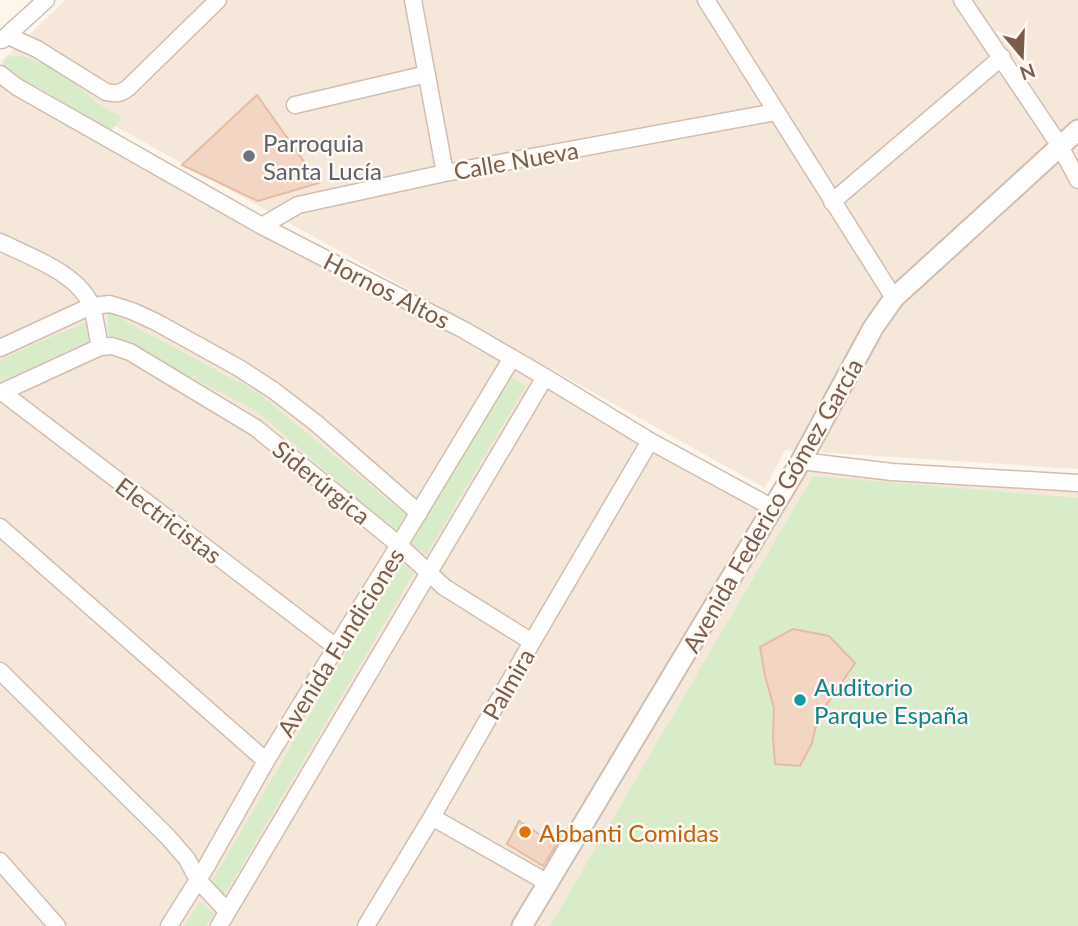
<svg xmlns="http://www.w3.org/2000/svg" width="1078" height="926" font-family="Lato,sans-serif">
<style>
.residential{fill:#f5e8da}
.green{fill:#d8ecc9}
.building{fill:#f3d5c3;stroke:#e6bba3;stroke-width:2}
.lines{fill:none;stroke-linecap:round;stroke-linejoin:round}
.minor-casing{stroke:#d1beb0;stroke-width:19}
.tertiary-casing{stroke:#d1beb0;stroke-width:23}
.minor{stroke:#fff;stroke-width:16}
.tertiary{stroke:#fff;stroke-width:19}
.worship-dot{fill:#6b7280;stroke:#fffaf3;stroke-width:2.5}
.culture-dot{fill:#0f9aa8;stroke:#fffaf3;stroke-width:2.5}
.food-dot{fill:#e8710a;stroke:#fffaf3;stroke-width:2.5}
.labels{text-anchor:middle;dominant-baseline:central;stroke-width:5;stroke-linejoin:round;paint-order:stroke}
.worship-label{font-size:24px;fill:#5b616d;stroke:#fffaf3;text-anchor:start}
.street-label{font-size:24px;fill:#7a5c4d;stroke:#fffaf3}
.culture-label{font-size:24px;fill:#0d838f;stroke:#fffaf3;text-anchor:start}
.food-label{font-size:24px;fill:#c56008;stroke:#fffaf3;text-anchor:start}
</style>
<rect width="100%" height="100%" fill="#fdf6ec"/>
<!-- residential -->
<path class="residential" d="M 66,0 L 1078,0 L 1078,469 L 785,450 L 765,488 L 0,62 Z
M 0,78 L 772,507 L 801,461 L 1078,481 L 1078,926 L 0,926 Z"/>
<!-- green -->
<path class="green" d="M 13,56 L 26,57 L 50,67 L 72,81 L 97,103 L 122,117 L 108,135 C 76,112 45,85 6,76 C 1,67 1,59 13,56 Z
M 108,312 L 257,392 L 406,515 L 396,532 L 255,410 L 108,335 Z
M 85,322 L 89,341 L 0,382 L 0,360 Z
M 509,377 L 526,386 L 426,555 L 409,542 Z
M 813,476 L 1078,498 L 1078,926 L 550,926 Z
M 400,561 L 414,573 L 224,896 L 210,884 Z
M 200,901 L 214,914 L 206,926 L 184,926 Z"/>
<!-- building -->
<path class="building" d="M 257,95 L 319,183 L 258,201 L 182,165 Z
M 793,629 L 829,636 L 855,663 L 818,717 L 812,743 L 800,766 L 775,764 L 773,738 L 774,708 L 765,676 L 760,647 Z
M 519,821 L 556,845 L 543,866 L 507,844 Z"/>
<g class="lines">
<defs>
<path id="minor" d="M 413,0 L 445,173
M 706,0 L 894,298
M 962,0 L 1060,146 L 1078,180
M 8,36 L 37,49 L 106,92 C 116,94 120,94 128,88 L 218,0
M 2,40 L 46,0
M 0,74 L 17,87 L 262,226 L 464,330 L 545,377 L 650,441 L 773,508
M 295,105 L 427,74
M 832,202 L 1002,57
M 262,226 L 298,205 L 445,173 L 776,112
M 0,242 C 30,257 81,274 92,308 C 96,321 97,334 100,347
M 0,348 L 91,306 L 110,304 L 132,311 L 156,322 L 239,368 L 273,390 L 316,423 L 419,513
M 2,392 L 336,647
M 0,393 L 100,347 L 112,346 L 130,352 L 256,428 L 399,545 L 444,587 L 532,642
M 801,461 L 892,472 L 1078,483
M 0,527 L 266,761
M 0,671 L 167,836 L 187,859 L 198,880 L 227,911
M 432,817 L 548,883
M 0,861 L 57,926
M 169,926 L 206,867 L 266,761 L 399,545 L 512,358
M 219,926 L 545,377
M 366,926 L 432,817 L 532,642 L 650,441"/>
<path id="tertiary" d="M 522,926 L 801,461 L 873,328 L 894,298 L 1078,130"/>
</defs>
<!-- minor casing -->
<use href="#minor" class="minor-casing"/>
<!-- tertiary casing -->
<use href="#tertiary" class="tertiary-casing"/>
<!-- minor -->
<use href="#minor" class="minor"/>
<!-- tertiary -->
<use href="#tertiary" class="tertiary"/>
</g>
<!-- markers -->
<circle class="worship-dot" cx="249" cy="156" r="7"/>
<circle class="culture-dot" cx="800" cy="700" r="7"/>
<circle class="food-dot" cx="525" cy="832" r="7"/>
<g class="labels">
<!-- worship labels -->
<g class="worship-label">
<text x="263" y="142">Parroquia<tspan x="263" dy="28">Santa Lucía</tspan></text>
</g>
<!-- street labels -->
<g class="street-label">
<text transform="translate(516 160) rotate(-10)">Calle Nueva</text>
<text transform="translate(387 290) rotate(27)">Hornos Altos</text>
<text transform="translate(322 482) rotate(39)">Siderúrgica</text>
<text transform="translate(772 505) rotate(-60)">Avenida Federico Gómez García</text>
<text transform="translate(169 520) rotate(37)">Electricistas</text>
<text transform="translate(340 642) rotate(-58)">Avenida Fundiciones</text>
<text transform="translate(508 684) rotate(-60)">Palmira</text>
</g>
<!-- culture labels -->
<g class="culture-label">
<text x="814" y="686">Auditorio<tspan x="814" dy="28">Parque España</tspan></text>
</g>
<!-- food labels -->
<g class="food-label">
<text x="539" y="832">Abbanti Comidas</text>
</g>
</g>
<!-- north arrow -->
<g transform="translate(1022 56) rotate(161)" stroke="#fffaf3" stroke-width="5" paint-order="stroke">
<path d="M0-5L12 26L0 18L-12 26Z" fill="#7a5c4d"/>
<text y="-10" font-size="19" font-weight="bold" text-anchor="middle" fill="#7a5c4d">N</text>
</g>
</svg>
